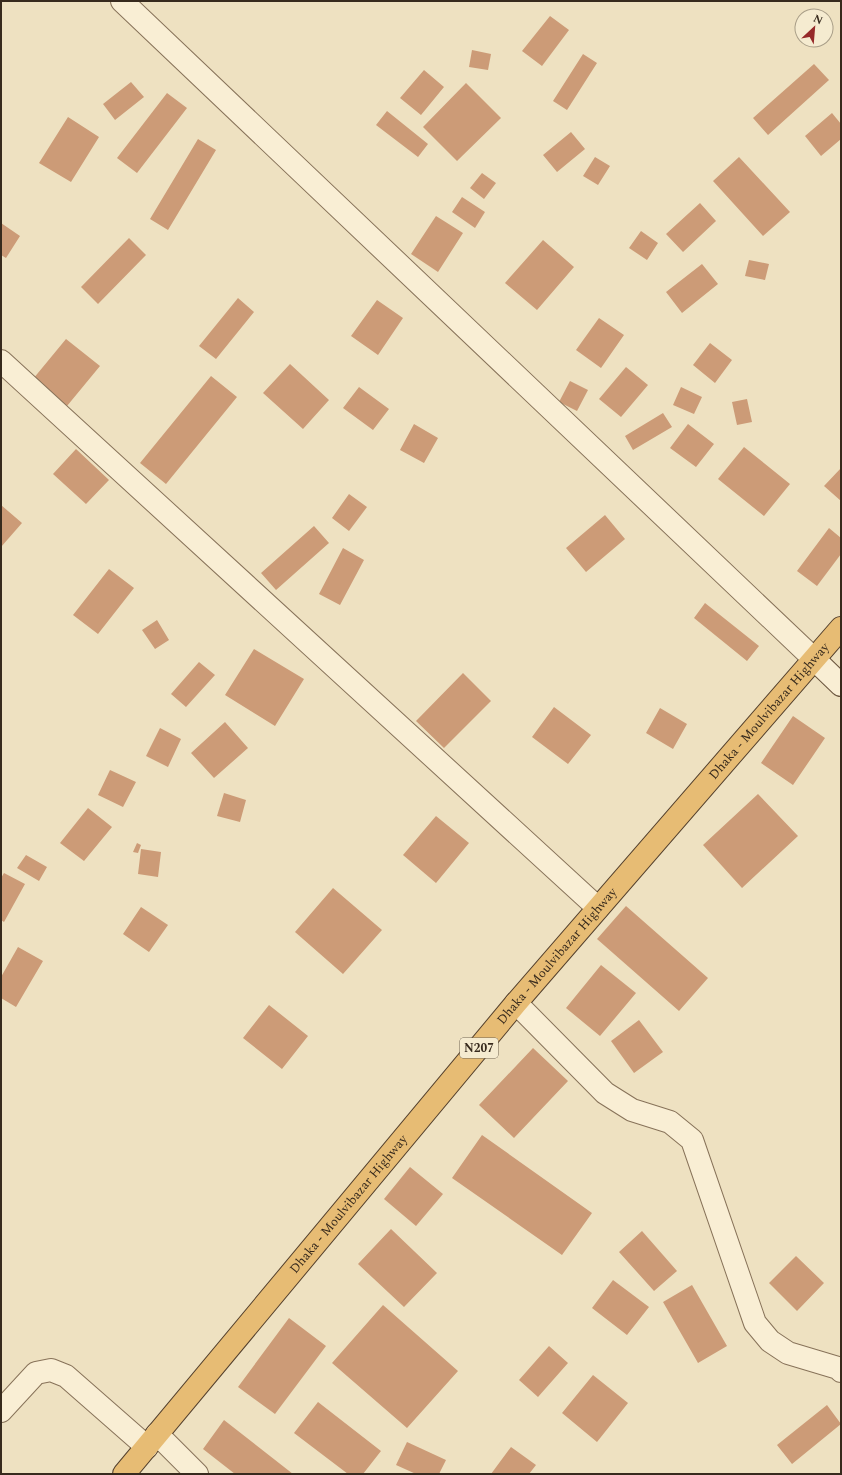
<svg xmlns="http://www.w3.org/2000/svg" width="842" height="1475" font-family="Spectral,serif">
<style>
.building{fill:#cc9b77}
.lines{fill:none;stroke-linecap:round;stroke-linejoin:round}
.minor-casing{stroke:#877259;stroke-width:24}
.secondary-casing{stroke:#69533c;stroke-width:24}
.trunk-casing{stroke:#54402d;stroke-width:24}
.minor{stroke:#f9eed4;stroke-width:22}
.secondary{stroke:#f9eed4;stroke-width:22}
.trunk{stroke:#e7bc74;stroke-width:22}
.labels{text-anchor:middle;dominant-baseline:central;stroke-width:4;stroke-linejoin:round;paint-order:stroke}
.shield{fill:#f5ebd0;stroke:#706453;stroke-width:1}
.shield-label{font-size:12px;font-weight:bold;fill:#372a1d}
.street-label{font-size:13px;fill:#372a1d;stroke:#f5ebd0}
</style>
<rect width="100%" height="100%" fill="#eee1c1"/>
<!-- building -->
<path class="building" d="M 550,16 L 569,30 L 542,66 L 522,51 Z
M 472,50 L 491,54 L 488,70 L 469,67 Z
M 583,54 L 597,63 L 567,110 L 553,101 Z
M 814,64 L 829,80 L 768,135 L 753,118 Z
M 424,70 L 444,87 L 421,115 L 400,98 Z
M 131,82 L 144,97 L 115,120 L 103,104 Z
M 466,83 L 501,118 L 457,161 L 423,127 Z
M 167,93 L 187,108 L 137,173 L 117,158 Z
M 387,111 L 428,144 L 418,157 L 376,125 Z
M 832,113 L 841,124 L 841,139 L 821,156 L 805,136 Z
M 68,117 L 99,137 L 71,182 L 39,163 Z
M 571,132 L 585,149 L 557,172 L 543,155 Z
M 198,139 L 216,150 L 168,230 L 150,219 Z
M 595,157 L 610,166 L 598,185 L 583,176 Z
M 739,157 L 790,212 L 763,236 L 713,181 Z
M 482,173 L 496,183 L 484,199 L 470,188 Z
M 462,197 L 485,212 L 475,228 L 452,212 Z
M 700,203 L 716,221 L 683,252 L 666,234 Z
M 436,216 L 463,233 L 438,272 L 411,254 Z
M 1,223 L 20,236 L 6,258 L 1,255 Z
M 641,231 L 658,243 L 647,260 L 629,248 Z
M 129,238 L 146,255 L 98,304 L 81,287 Z
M 543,240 L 574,267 L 537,310 L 505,283 Z
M 749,260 L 769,264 L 765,280 L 745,276 Z
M 702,264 L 718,284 L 682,313 L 666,292 Z
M 238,298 L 254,312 L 216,359 L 199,346 Z
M 377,300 L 403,318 L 378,355 L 351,336 Z
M 599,318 L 624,335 L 601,368 L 576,350 Z
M 66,339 L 100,366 L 67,406 L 33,379 Z
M 710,343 L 732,360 L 715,383 L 693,365 Z
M 290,364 L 329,400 L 303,429 L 263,393 Z
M 626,367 L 648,385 L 621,417 L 599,399 Z
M 211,376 L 237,397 L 166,484 L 140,463 Z
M 570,381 L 588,390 L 577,411 L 559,402 Z
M 359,387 L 389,409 L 373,430 L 343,408 Z
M 681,387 L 702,397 L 694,414 L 673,405 Z
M 747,399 L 752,422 L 737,425 L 732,402 Z
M 663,413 L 672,427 L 633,450 L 625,436 Z
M 414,424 L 438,438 L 424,463 L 400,450 Z
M 688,424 L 714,444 L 696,467 L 670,448 Z
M 744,447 L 790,484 L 764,516 L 718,479 Z
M 76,449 L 109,480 L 86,504 L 53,474 Z
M 841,468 L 841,501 L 824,486 Z
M 349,494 L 367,507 L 349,531 L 332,518 Z
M 1,505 L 22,523 L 1,547 Z
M 605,515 L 625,539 L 586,572 L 566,548 Z
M 314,526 L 329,543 L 276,590 L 261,573 Z
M 829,528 L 841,538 L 841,554 L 817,586 L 797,571 Z
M 343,548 L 364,560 L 340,605 L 319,594 Z
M 109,569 L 134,588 L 98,634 L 73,615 Z
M 705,603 L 759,646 L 747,661 L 694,618 Z
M 157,620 L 169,640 L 155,649 L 142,630 Z
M 254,649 L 304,679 L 275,726 L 225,695 Z
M 199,662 L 215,675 L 186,707 L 171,694 Z
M 463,673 L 491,701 L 444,748 L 416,721 Z
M 554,707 L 591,735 L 568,764 L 532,737 Z
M 660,708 L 687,724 L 673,749 L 646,733 Z
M 793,716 L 825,738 L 793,785 L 761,763 Z
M 225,722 L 248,748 L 214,778 L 191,753 Z
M 160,728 L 181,739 L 168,767 L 146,756 Z
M 110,770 L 136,782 L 123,807 L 98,795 Z
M 224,793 L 246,800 L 240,822 L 217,816 Z
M 758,794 L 798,836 L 742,888 L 703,845 Z
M 88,808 L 112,827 L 84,861 L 60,843 Z
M 436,816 L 469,843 L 436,883 L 403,855 Z
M 137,843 L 141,845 L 138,853 L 133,852 Z
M 141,849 L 161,852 L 158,877 L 138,874 Z
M 26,855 L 47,867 L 39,881 L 17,868 Z
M 4,873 L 25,884 L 4,922 L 1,920 L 1,878 Z
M 333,888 L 382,930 L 343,974 L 295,932 Z
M 626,906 L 708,978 L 679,1011 L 597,939 Z
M 141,907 L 168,925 L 149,952 L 123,934 Z
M 18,947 L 43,961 L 16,1007 L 1,998 L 1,977 Z
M 601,965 L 636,993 L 600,1036 L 566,1008 Z
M 269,1005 L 308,1036 L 282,1069 L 243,1038 Z
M 639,1020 L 663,1052 L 634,1073 L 611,1041 Z
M 533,1048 L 568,1081 L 514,1138 L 479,1105 Z
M 482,1135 L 592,1213 L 562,1255 L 452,1178 Z
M 410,1167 L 443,1194 L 416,1226 L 384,1199 Z
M 391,1229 L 437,1273 L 404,1307 L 358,1264 Z
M 642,1231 L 677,1271 L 654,1291 L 619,1252 Z
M 796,1256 L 824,1283 L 797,1311 L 769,1283 Z
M 613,1280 L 649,1307 L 627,1335 L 592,1308 Z
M 692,1285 L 727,1346 L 698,1363 L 663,1302 Z
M 383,1305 L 458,1371 L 407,1428 L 332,1363 Z
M 289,1318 L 326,1346 L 275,1414 L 238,1387 Z
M 549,1346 L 568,1363 L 538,1397 L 519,1380 Z
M 593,1375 L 628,1403 L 597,1442 L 562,1413 Z
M 318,1402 L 381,1451 L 363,1474 L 348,1474 L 294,1433 Z
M 827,1405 L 841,1424 L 792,1464 L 777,1445 Z
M 224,1420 L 293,1474 L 235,1474 L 203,1449 Z
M 407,1442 L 446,1460 L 439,1474 L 416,1474 L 396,1465 Z
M 511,1447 L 536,1465 L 529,1474 L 491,1474 Z"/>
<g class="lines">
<defs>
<path id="minor" d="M 122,1 L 814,659
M 1,361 L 598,908
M 516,1003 L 605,1093 L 632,1110 L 670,1122 L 692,1140 L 755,1323 L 770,1341 L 788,1353 L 838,1368 L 841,1371
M 1,1411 L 36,1373 L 51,1370 L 66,1376 L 147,1447
M 157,1434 L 197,1474"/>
<path id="secondary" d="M 814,659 L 841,685"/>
<g id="trunk">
<path id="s1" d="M 124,1474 L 516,1003 L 841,628"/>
</g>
</defs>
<!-- minor casing -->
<use href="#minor" class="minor-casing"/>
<!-- secondary casing -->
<use href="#secondary" class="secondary-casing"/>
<!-- trunk casing -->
<use href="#trunk" class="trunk-casing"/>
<!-- minor -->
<use href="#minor" class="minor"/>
<!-- secondary -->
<use href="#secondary" class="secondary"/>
<!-- trunk -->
<use href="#trunk" class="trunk"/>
</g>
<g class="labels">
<!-- shield labels -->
<rect class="shield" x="460" y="1038" width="38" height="20" rx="3"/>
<g class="shield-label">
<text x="479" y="1048">N207</text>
</g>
<!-- street labels -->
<g class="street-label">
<text stroke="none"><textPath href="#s1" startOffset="999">Dhaka - Moulvibazar Highway</textPath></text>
<text stroke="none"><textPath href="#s1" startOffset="675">Dhaka - Moulvibazar Highway</textPath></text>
<text stroke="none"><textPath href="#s1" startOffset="351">Dhaka - Moulvibazar Highway</textPath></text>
</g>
</g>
<!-- border -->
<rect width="842" height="1475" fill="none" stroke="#372a1d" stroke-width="4"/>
<!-- north arrow -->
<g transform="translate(814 28) rotate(26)"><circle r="19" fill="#f5ebd0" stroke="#a99e88"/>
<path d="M0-3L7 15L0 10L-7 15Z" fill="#962929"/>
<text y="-6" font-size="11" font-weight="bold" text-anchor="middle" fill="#372a1d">N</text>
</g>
</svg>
